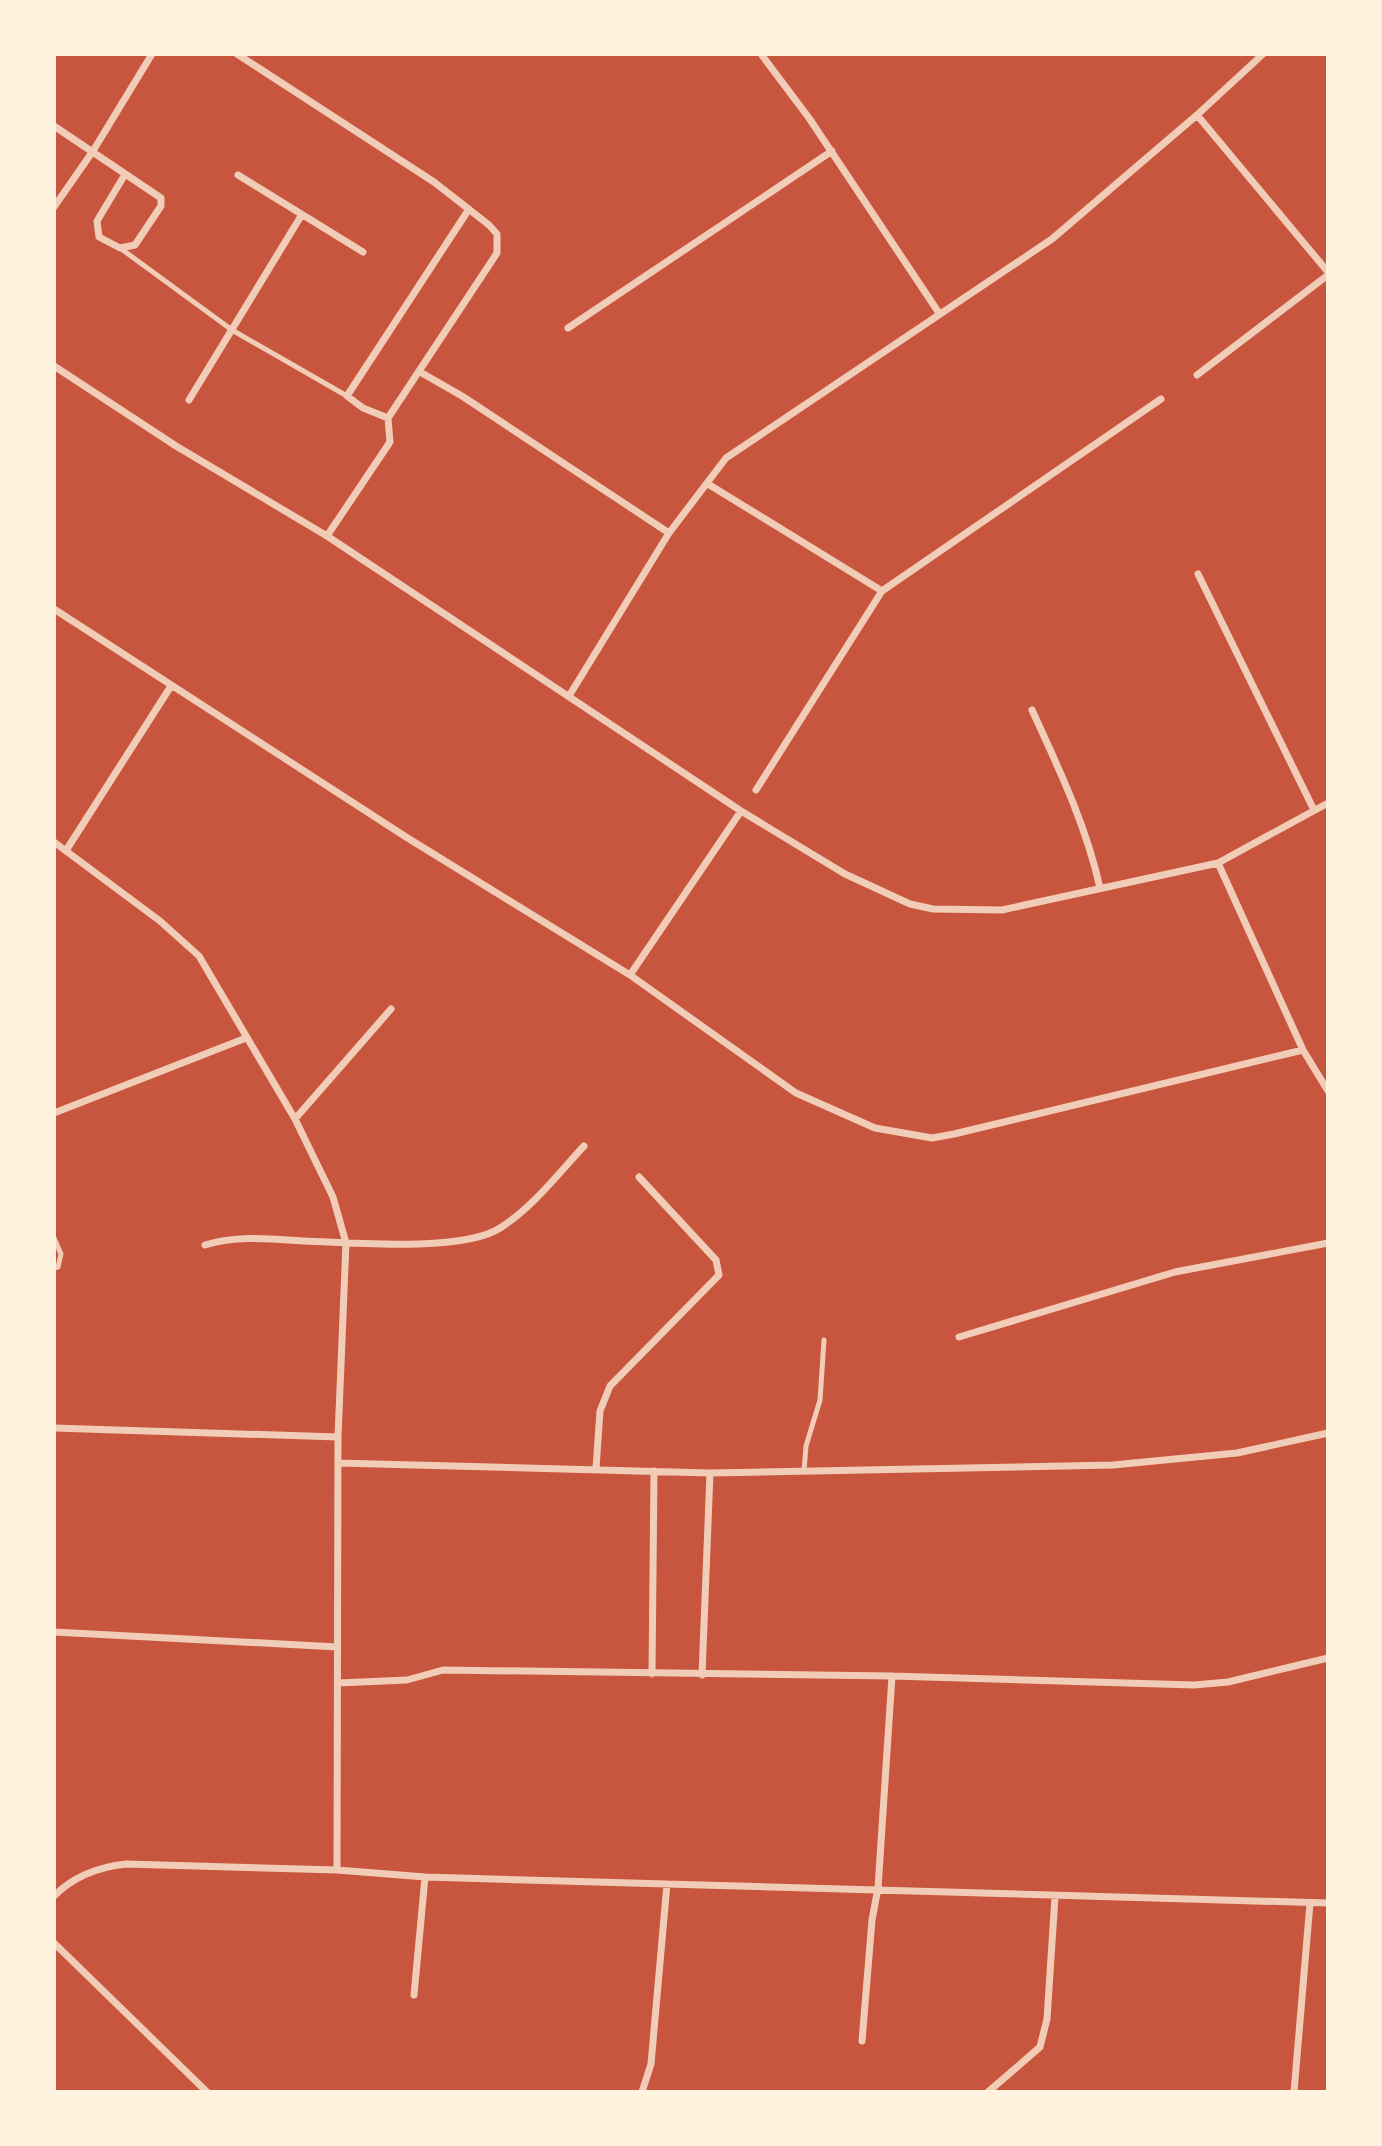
<svg xmlns="http://www.w3.org/2000/svg" width="1382" height="2146" font-family="Ubuntu,sans-serif">
<style>
.lines{fill:none;stroke-linecap:round;stroke-linejoin:round}
.service{stroke:#f1ccb7;stroke-width:5}
.minor{stroke:#f1ccb7;stroke-width:7}
</style>
<rect width="100%" height="100%" fill="#c8553d"/>
<g class="lines">
<!-- service -->
<path class="service" d="M 120,248 L 232,330 L 347,396
M 54,1238 L 61,1254 L 58,1267 L 54,1268
M 804,1471 L 806,1446 L 820,1400 L 824,1340"/>
<!-- minor -->
<path class="minor" d="M 237,54 L 434,182 L 489,225 L 497,234 L 497,253 L 388,418 L 390,442 L 327,536
M 761,54 L 809,118 L 939,313
M 1197,115 L 1328,272
M 54,126 L 161,198 L 161,206 L 135,245 L 120,248 L 99,237 L 97,221 L 124,176
M 238,175 L 363,252
M 54,207 L 93,151 L 152,54
M 568,328 L 832,151
M 54,366 L 176,446 L 327,536 L 741,811 L 845,874 L 910,904 L 933,909 L 1002,910 L 1218,863 L 1328,803
M 420,372 L 462,396 L 669,533
M 1197,375 L 1328,275
M 189,400 L 301,216
M 388,418 L 363,408 L 347,396 L 469,209
M 708,484 L 882,591
M 1198,574 L 1313,808
M 54,609 L 406,837 L 630,975 L 796,1093 L 875,1128 L 932,1138 L 954,1134 L 1303,1050
M 569,696 L 669,533 L 726,458 L 1052,239 L 1197,115 L 1263,54
M 1032,710 C 1059,769 1086,825 1100,888
M 756,790 L 882,591 L 1161,399
M 54,842 L 160,921 L 199,956 L 295,1119 L 333,1197 L 346,1243 L 338,1437 L 337,1870
M 67,849 L 171,686
M 1218,863 L 1303,1050 L 1328,1091
M 630,975 L 741,811
M 54,1113 L 246,1038
M 295,1119 L 391,1009
M 205,1245 C 238,1235 271,1239 305,1241 C 351,1243 464,1252 500,1228 C 533,1207 558,1174 584,1146
M 959,1337 L 1175,1272 L 1328,1243
M 54,1428 L 338,1437
M 338,1463 L 710,1473 L 1113,1465 L 1237,1453 L 1328,1433
M 596,1468 L 600,1411 L 610,1386 L 719,1275 L 716,1260 L 639,1177
M 54,1632 L 337,1647
M 652,1674 L 654,1471
M 702,1675 L 710,1473
M 338,1683 L 407,1680 L 443,1670 L 892,1676 L 1194,1685 L 1228,1682 L 1328,1658
M 54,1896 C 74,1876 98,1867 126,1864 L 337,1870 L 425,1877 L 1328,1903
M 54,1943 L 207,2092
M 414,1995 L 425,1877
M 862,2041 L 872,1920 L 878,1888 L 892,1676
M 642,2092 L 651,2064 L 667,1884
M 988,2092 L 1040,2047 L 1047,2019 L 1055,1897
M 1294,2092 L 1310,1903"/>
</g>
<!-- border -->
<rect width="1382" height="2146" fill="none" stroke="#fff3e0" stroke-width="112"/>
</svg>
